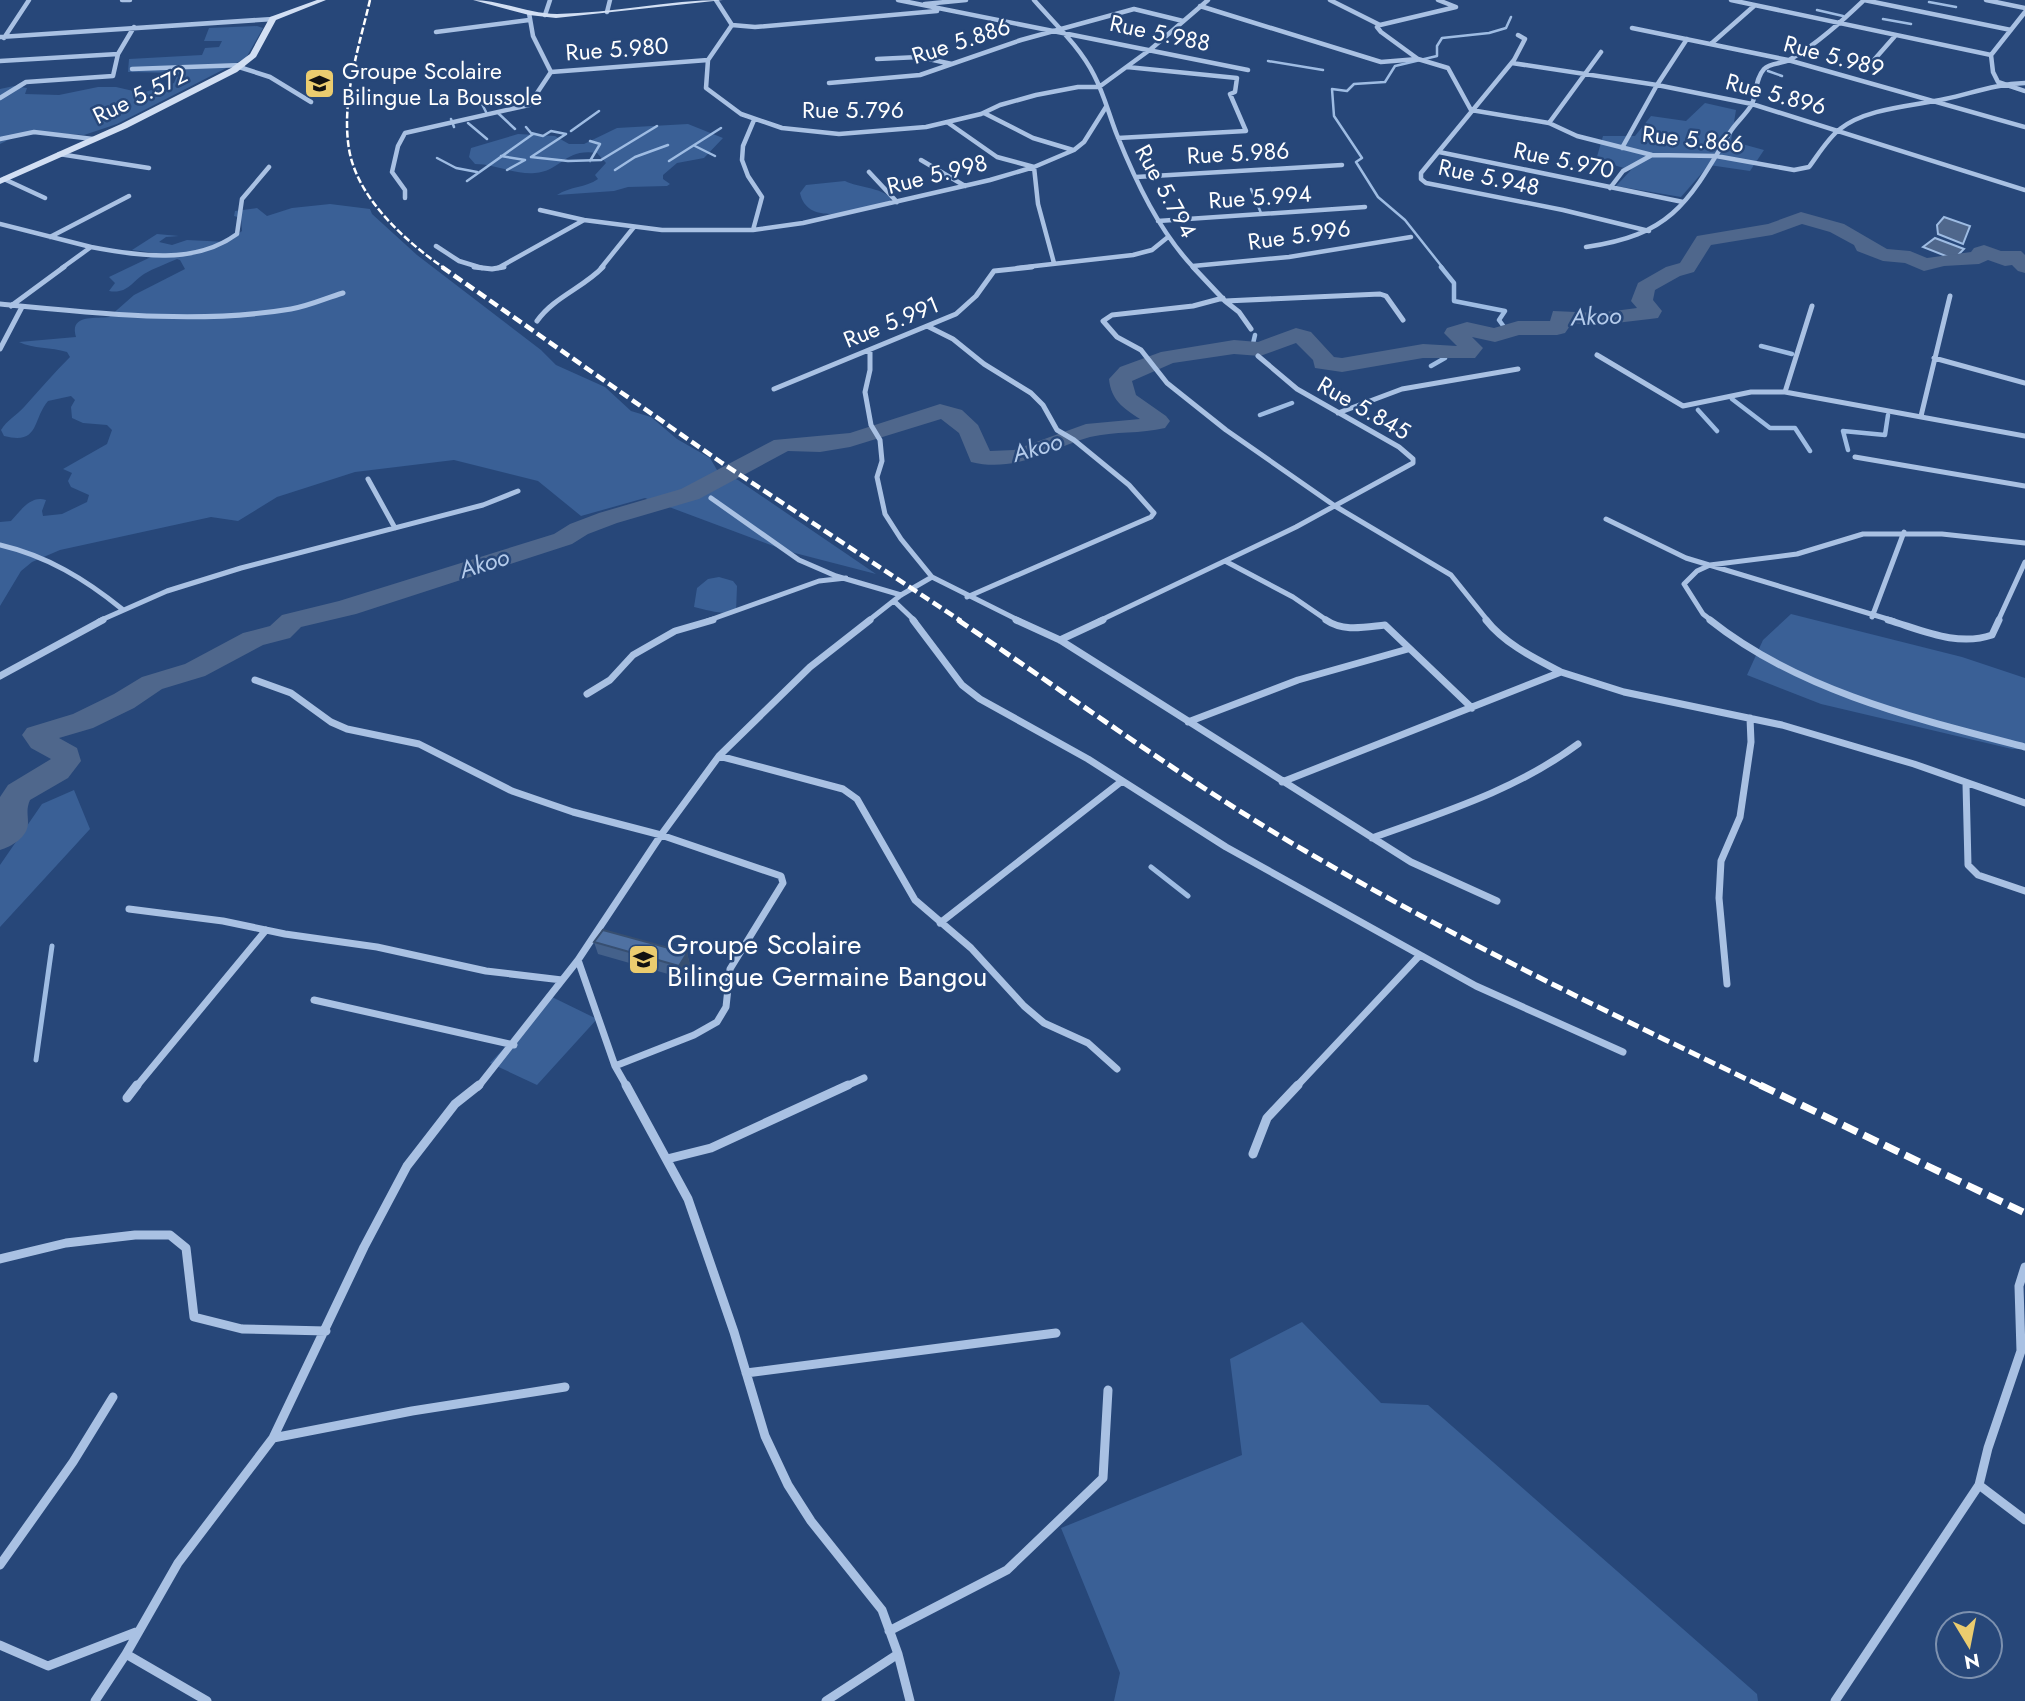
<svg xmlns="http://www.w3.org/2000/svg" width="2025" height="1701" font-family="Jost,sans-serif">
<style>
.green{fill:#3a6096}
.water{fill:#4f678c;stroke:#9ebce3;stroke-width:2}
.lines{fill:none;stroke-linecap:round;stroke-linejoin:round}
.stream-far2{stroke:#9ebce3;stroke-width:2.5}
.stream-far1{stroke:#9ebce3;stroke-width:4.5}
.stream{stroke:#9ebce3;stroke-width:5}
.river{fill:#4f678c;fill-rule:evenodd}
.street-far3{stroke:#a9c1e3;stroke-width:4.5}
.street-far2{stroke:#a9c1e3;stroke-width:5}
.street-far1{stroke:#a9c1e3;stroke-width:7}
.street{stroke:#a9c1e3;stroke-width:9}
.secondary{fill:#d2dff3;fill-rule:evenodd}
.rail-far3{stroke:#fff;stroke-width:2.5;stroke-dasharray:7 2.5;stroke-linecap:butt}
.rail-far2{stroke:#fff;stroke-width:4.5;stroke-dasharray:10 4.5;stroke-linecap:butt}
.rail-far1{stroke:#fff;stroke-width:5;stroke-dasharray:12 5;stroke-linecap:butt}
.rail{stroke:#fff;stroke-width:7;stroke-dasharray:16 7;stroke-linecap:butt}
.wall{fill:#44618b}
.shaded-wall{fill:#374f71}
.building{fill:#4f71a2;stroke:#374f71;stroke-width:2}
.labels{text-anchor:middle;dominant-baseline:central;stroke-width:5;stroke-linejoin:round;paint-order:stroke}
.far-street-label{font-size:23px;fill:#fff;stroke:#274779}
.far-poi-label{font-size:23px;fill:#fff;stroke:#274779;text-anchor:start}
.far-water-label{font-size:24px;font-style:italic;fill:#b4cbeb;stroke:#274779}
.poi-label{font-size:28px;fill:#fff;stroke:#274779;text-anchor:start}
</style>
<rect width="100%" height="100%" fill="#274779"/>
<!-- green -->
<path class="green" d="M 257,26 L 263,28 L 246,58 L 117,124 L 84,135 L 36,132 L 16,136 L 0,144 L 0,89 L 14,86 L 27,88 L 25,94 L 59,95 L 98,87 L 116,87 L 142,93 L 174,83 L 178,73 L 128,72 L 129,59 L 202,55 L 205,48 L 219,47 L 222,41 L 204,41 L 209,28 Z
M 1705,103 L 1736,110 L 1731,141 L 1764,150 L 1750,171 L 1709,165 L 1681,197 L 1616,186 L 1631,170 L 1596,160 L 1603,136 L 1635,136 L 1651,116 L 1686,121 Z
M 688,124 L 723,138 L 704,158 L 677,163 L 663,175 L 663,179 L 670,184 L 667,186 L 628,187 L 614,191 L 557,195 C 571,186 585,188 598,179 L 595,175 L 606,163 L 597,153 C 564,148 562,171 535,173 C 516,175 495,164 475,164 L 469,157 L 471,148 L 518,134 L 555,136 L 569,144 L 584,144 L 617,128 Z
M 845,181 C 859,188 880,187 891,198 L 890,201 C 863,208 808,230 800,193 L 806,185 Z
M 330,204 L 370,209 L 372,214 L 417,255 L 541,350 L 556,365 L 605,387 L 631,411 L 651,417 L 677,439 L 710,458 L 717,470 L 738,480 L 876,574 L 787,551 L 645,498 L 581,516 L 538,481 L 454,460 L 355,472 L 277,497 L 238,521 L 211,517 L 60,550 L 32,562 L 21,571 L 0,606 L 0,522 L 11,521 C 21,510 31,495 46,500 L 42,511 L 43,516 L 62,514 L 87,502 L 89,495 L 71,487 L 68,481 L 72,473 L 63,469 L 107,444 L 112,430 L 107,425 L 83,423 L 72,418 L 71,407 L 75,400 L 71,396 L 48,401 C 32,420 40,445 4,436 L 1,430 C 7,420 17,415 25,406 C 40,389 54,373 70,357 L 67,352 C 51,347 33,349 19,342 L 76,337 C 69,314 95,319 109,317 L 134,295 L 185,269 L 180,260 L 177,259 C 166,264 154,268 144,274 C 131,283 127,294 109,291 L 115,283 L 109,277 L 153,256 L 155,253 L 132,250 L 157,234 L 179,236 L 166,237 L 159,242 L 172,245 L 187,240 L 227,242 L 242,231 L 241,218 L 234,216 L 235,211 L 257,208 L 267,216 L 292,208 Z
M 719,577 L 733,581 L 737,586 L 736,612 C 721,615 708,610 694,607 L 697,588 L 708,579 Z
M 1791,614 L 1962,657 L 2025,678 L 2025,749 L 2012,749 L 1821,704 L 1747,675 L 1763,640 Z
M 74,790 L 90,829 L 0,927 L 0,865 L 42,804 Z
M 552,997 L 597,1019 L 537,1085 L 490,1063 Z
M 1302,1322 L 1381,1403 L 1428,1405 L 1757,1694 L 1758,1701 L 1114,1701 L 1120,1673 L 1061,1528 L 1242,1455 L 1230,1359 Z"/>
<!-- water -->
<path class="water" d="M 1944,217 L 1970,226 L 1963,244 L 1938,234 L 1937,225 Z
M 1935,238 L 1964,249 L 1955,258 L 1951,258 L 1923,247 Z"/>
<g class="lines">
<!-- stream-far2 -->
<path class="stream-far2" d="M 1929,2 L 1956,7
M 1817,10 L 1843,16
M 1883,19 L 1911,24
M 1268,61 L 1323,70
M 1768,71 L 1782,76
M 480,100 L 487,114
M 498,113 L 515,129
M 451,119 L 454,127
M 468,123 L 487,139
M 526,127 L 531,133 L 543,136 L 551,131 L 566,134
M 571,131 L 599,111
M 590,141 L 600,144 L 590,161
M 695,146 L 715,156
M 501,156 L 525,160
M 531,157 L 568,161 L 601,160 L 657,126
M 531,157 L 566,134
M 437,158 L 456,168 L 477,172
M 669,161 L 721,128
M 507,170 L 525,160
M 615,170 L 635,157 L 668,145
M 467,181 L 533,134
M 1251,189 L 1261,213
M 1443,268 L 1405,220 L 1378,197 L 1356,162 L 1362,158 L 1334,116 L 1332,89 L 1347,91 L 1354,84 L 1385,82 L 1395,66 L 1437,56 L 1437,46 L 1442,38 L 1489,33 L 1506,28 L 1511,17"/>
<!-- stream-far1 -->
<path class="stream-far1" d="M 1441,267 L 1454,283 L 1454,301 L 1505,311 L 1499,320 L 1507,331
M 1761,346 L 1792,354
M 1252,348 L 1255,335
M 1431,366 L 1445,358 L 1443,353
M 1732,399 L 1770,428 L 1795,428 L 1810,451
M 1698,410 L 1717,431
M 1260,415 L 1292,403
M 1848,450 L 1843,431 L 1885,435 L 1888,415"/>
<!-- stream -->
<path class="stream" d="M 0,805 L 2,800 L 12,798
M 1151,867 L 1188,896
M 36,1060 L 52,946"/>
<!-- river -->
<path class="river" d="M 1801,212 L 1844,224 L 1887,249 L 1910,251 L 1927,258 L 1971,252 L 1974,248 L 1984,245 L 2001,251 L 2021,251 L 2025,255 L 2025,273 L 2018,271 L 2012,265 L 2005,266 L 1988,260 L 1979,264 L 1944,266 L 1924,271 L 1905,263 L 1883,261 L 1857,251 L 1854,245 L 1830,232 L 1802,224 L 1772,235 L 1711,245 L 1694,272 L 1680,276 L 1655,290 L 1653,300 L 1662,311 L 1658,318 L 1650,319 L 1599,325 L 1572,323 L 1565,333 L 1557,335 L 1519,335 L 1495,342 L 1472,337 L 1483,348 L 1475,358 L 1423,358 L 1342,372 L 1315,368 L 1313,360 L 1296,343 L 1260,356 L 1234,354 L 1173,363 L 1132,381 L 1136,395 L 1166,416 L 1170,421 L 1165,428 C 1141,434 1115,431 1090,437 C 1049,449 1016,473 971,462 L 959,433 L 941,419 L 850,447 L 820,452 L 788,451 L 699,499 L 617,523 L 588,534 L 572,544 L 356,614 L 301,627 L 290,638 L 263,645 L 205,676 L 162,689 L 134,708 L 93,728 L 59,738 L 77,748 L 81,761 L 68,778 L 30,800 C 26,809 28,814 28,823 C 28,837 11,847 0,850 L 0,797 L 8,785 L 51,759 L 31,748 L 22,735 L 27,728 L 73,714 L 114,694 L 142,677 L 185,664 L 243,633 L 270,626 L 282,615 L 339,601 L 554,534 L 570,524 L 599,513 L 681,489 L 774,440 L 850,433 L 940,404 L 962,410 L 978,425 L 990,451 L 1014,450 L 1086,424 L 1140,419 C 1123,408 1111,400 1109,379 L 1120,367 L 1161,352 L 1234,340 L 1258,342 L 1296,328 L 1311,332 L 1334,357 L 1342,358 L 1423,344 L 1457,346 L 1444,333 L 1447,328 L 1467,322 L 1494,328 L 1518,321 L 1550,321 L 1553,311 L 1599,313 L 1637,308 L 1631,301 L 1638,283 L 1666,267 L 1680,263 L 1697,236 L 1768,224 Z"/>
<!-- street-far3 -->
<path class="street-far3" d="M 122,0 L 130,0
M 716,0 L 732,25 L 708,60 L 706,88 L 741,114 L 782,128 L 839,134 L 926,127 L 981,114 L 1000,105 L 1036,95 L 1078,87 L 1099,87 L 1151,49 L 1208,0
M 898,0 L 1248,70
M 1034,0 C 1055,24 1080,47 1094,75 C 1104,94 1109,115 1117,135 C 1136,182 1159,231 1194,268
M 1330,0 L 1380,25 L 1456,7 L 1438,0
M 1731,0 L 1991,55
M 1986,0 L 2025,8
M 925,4 L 966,0
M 1200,6 L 1381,62 L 1418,59 L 1381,32 L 1377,27 L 1380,25
M 607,12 L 610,0
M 2025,12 L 1991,55 L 1993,72 L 1998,82 L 2025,91
M 529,13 L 533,36 L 551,72 L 708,60
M 545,15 L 550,0
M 732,25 L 755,27 L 937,11
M 1632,28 L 1788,60 L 2025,127
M 436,32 L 529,20
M 1518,35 L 1525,39 L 1514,60 L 1421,173 L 1421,179 L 1426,183 L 1563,210 L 1649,231
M 0,37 L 273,19
M 4,38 L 29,0
M 1712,43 L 1754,6
M 877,59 L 919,57 L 952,64
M 1418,59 L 1448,68 L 1471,110 L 1549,123 L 1577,136 L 1652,155 L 1716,156 L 1794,170 L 1809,167 C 1818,155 1828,138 1840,129 C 1866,108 1913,106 1945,99 C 1973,93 1995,84 2025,83
M 0,61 L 118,54
M 1512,63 L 1657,85 L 1752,104 L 2025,190
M 239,67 L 270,77 L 311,102
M 132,69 L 243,65
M 1866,69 L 1895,36
M 829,83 L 920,75 L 1021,40 L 1134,9 L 1183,21
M 0,98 L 26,82 L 113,76 L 118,54 L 134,27
M 984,113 L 1033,138 L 1073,150
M 947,122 L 997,157 L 1034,167 L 1038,204 L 1054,263
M 1549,123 L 1601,52
M 1118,138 L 1246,131 L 1230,94 L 1235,92 L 1237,78 L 1127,67
M 0,139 L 34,132 L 93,139
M 1622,148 L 1657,85 L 1687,39
M 1439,152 L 1683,202
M 59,154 L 149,168
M 921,160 L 965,186
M 869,172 L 897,202
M 1136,177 L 1342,165
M 4,179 L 45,198
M 1610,188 L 1623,171 L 1652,155
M 405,198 L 405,190 L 392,172 L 398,146 L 405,133 L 529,105 L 551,72
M 540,210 L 584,220
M 1158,221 L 1365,207
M 0,224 L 91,247 L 62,268
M 753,230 L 762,197 L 748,176 L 742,160 L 743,146 L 754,120
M 50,237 L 129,196
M 436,246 L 459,261 L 482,268
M 91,247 C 138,256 195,265 237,234 L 242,199 L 269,167
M 1586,247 C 1671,235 1688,203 1729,134 C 1735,123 1746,115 1752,104 C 1757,93 1755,79 1764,69 C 1770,63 1781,64 1789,60 C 1816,45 1842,21 1864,0 L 2011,30
M 1193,266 L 1289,257 L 1411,237
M 498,268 L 584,220 L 662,230 L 753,230 L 803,223 L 990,180 L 1034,167 L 1074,150 L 1084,142 L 1106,107
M 601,268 L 634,227
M 1017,268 L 1133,255 L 1152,250 L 1168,237"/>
<!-- street-far2 -->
<path class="street-far2" d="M 474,267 L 492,269 L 504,267
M 1193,267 L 1225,301 L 1380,294 L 1386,296 L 1403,320
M 1223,298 L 1193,306 L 1112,315 L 1103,321 L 1117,337 L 1141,350 L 1167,383 L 1226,430 L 1335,506 L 1451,575 L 1488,621
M 1225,301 L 1239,312 L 1251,329
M 0,304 C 96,313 196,325 291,309 C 309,306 326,298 343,293
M 11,306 L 64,267
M 1812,306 L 1785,392 L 2025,436
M 537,321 C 554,297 583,288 603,267
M 929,327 L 953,339 L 984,364 L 1031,393 L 1043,405 L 1057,430 L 1074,440 L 1129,485 L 1154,513 L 1151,517 L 967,597
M 0,349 L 22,307
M 870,350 L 870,370 L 865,392 L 871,425 L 880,440 L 882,461 L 877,477 L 885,514 L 901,539 L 932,577 L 1020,621
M 1597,355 L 1683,406 L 1751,392 L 1785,392
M 1934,358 L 2025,383
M 774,389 L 956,314 L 976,296 L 994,271 L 1032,267
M 1338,413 L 1402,389 L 1518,369
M 1921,416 L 1950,296
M 1855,457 L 2025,486
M 368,479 L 395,528
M 711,498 L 799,560 L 836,576 L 901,595
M 1606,519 L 1686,558 L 1894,621
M 0,545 C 47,556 85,579 122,609
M 1225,561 L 1293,597 L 1328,621
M 894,601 L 915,621
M 1872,617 L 1904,532
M 99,621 L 167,591 L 241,568 L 483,505 L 518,491
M 707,621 L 819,581 L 846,578
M 868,621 L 901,595 L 932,577
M 1099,621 L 1296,527 L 1413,463 L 1413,459 L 1399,447 L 1297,389 L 1258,356
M 1712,621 L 1703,614 L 1684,584 L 1697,571 L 1710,565 L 1797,554 L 1863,534 L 1942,534 L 2025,543
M 1998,621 L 2025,562"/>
<!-- street-far1 -->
<path class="street-far1" d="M 913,620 L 962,685 L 980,699 L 1088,759 L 1226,847 L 1476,986 L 1623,1052
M 1016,620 L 1060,640 L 1411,862 L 1497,901
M 1326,620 C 1343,632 1365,627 1385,625 L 1472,708
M 1486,620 C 1505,644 1534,658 1561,672
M 1710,620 C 1799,691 1917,719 2025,747
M 1888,620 C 1922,630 1957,647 1992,635 L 1999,620
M 1060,640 L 1103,620
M 0,676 L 103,620
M 255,680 L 291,693 L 331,722 L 347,729 L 419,744 L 512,791 L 573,812 L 661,835 L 781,876 L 783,883 L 730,969 L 726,1007 L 717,1022 L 694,1035 L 615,1066
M 587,694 L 610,680 L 633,655 L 675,631 L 713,620
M 1188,722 L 1298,680 L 1408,649
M 719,756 L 843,789 L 857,799 L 915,900 L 971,948 L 1024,1006 L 1044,1023 L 1088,1043 L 1117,1069
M 1282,782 L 1561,672 L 1624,692 L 1782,725 L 1914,764 L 2025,803
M 1966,784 L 1968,865 L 1978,875 L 2025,891
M 1372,838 C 1444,812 1516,790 1578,744
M 129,909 L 223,921 L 285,934 L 377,947 L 486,971 L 562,980
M 940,923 L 1122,781
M 578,960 L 615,1066 L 627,1087
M 1727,984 L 1719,898 L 1721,861 L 1740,817 L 1751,742 L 1750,718
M 314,1000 L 514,1045
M 136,1087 L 266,930
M 478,1087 L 578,960 L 661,835 L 719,756 L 810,667 L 870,620
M 844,1087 L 864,1078
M 1296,1087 L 1420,955"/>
<!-- street -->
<path class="street" d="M 626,1085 L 688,1199 L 734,1332 L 765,1436 L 788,1485 L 811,1521 L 882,1610 L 898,1654 L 910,1701
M 127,1098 L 137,1085
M 1253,1154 L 1267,1118 L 1298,1085
M 667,1159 L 711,1148 L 848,1085
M 0,1259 L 66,1243 L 135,1235 L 170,1235 L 186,1248 L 194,1317 L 242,1329 L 326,1331
M 746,1373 L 1056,1333
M 273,1438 L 412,1411 L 565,1387
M 1979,1485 L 2025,1520
M 0,1565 L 73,1462 L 113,1397
M 889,1631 L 1007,1570 L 1103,1478 L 1108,1390
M 0,1645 L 48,1666 L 136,1632
M 126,1654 L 207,1701
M 95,1701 L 126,1654 L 178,1563 L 273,1438 L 364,1247 L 407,1166 L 455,1104 L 479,1085
M 826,1701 L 898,1654
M 1835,1701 L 1979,1485 L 1988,1448 L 2021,1351 L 2019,1286 L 2025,1267"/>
<!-- secondary -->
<path class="secondary" d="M 317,0 L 326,0 L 276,20 L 256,57 L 237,72 L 127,128 L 0,184 L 0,178 L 121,124 L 231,68 L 250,54 L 270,17 Z
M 473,0 C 501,0 528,14 557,14 C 613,13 668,0 723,0 L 556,18 L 529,15 Z"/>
<!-- rail-far3 -->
<path class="rail-far3" d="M 370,0 C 359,47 341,100 349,149 C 357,198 405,241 444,268"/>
<!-- rail-far2 -->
<path class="rail-far2" d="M 442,267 L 722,463 L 961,621"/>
<!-- rail-far1 -->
<path class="rail-far1" d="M 958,620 C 1073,698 1187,782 1307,852 C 1454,938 1609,1013 1763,1087"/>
<!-- rail -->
<path class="rail" d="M 1760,1085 L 2025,1213"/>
</g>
<!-- wall -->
<path class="wall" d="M 594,942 L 687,953 L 690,965 L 682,978 L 598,954 Z"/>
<!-- shaded-wall -->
<path class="shaded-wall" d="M 687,953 L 690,965 L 682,978 L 679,966 Z"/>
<!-- building -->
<path class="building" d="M 603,930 L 687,953 L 679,966 L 594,942 Z"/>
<!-- icons -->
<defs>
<symbol id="school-square" viewBox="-11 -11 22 22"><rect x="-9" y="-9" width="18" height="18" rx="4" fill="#ebcc6f" stroke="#274779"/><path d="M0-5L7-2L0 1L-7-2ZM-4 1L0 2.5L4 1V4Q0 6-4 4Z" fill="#111"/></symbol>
</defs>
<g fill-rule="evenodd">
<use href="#school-square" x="302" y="66" width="35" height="35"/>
<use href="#school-square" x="626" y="942" width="35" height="35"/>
</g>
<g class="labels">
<!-- far-street labels -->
<g class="far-street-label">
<text transform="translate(1160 33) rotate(12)">Rue 5.988</text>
<text transform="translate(961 41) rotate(-18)">Rue 5.886</text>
<text transform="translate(617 49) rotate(-4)">Rue 5.980</text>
<text transform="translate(1834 56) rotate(15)">Rue 5.989</text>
<text transform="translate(1776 94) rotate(15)">Rue 5.896</text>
<text transform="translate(140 95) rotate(-26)">Rue 5.572</text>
<text x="853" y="110">Rue 5.796</text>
<text transform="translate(1693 139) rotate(6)">Rue 5.866</text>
<text transform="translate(1238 153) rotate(-3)">Rue 5.986</text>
<text transform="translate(1564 160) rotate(12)">Rue 5.970</text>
<text transform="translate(937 174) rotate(-14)">Rue 5.998</text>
<text transform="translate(1489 177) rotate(12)">Rue 5.948</text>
<text transform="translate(1166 191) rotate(61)">Rue 5.794</text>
<text transform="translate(1260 197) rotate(-4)">Rue 5.994</text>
<text transform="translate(1299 235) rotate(-8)">Rue 5.996</text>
<text transform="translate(891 322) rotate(-22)">Rue 5.991</text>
<text transform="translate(1364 408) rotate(30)">Rue 5.845</text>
</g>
<!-- far-poi labels -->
<g class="far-poi-label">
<text x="342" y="71">Groupe Scolaire<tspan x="342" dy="26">Bilingue La Boussole</tspan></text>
</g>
<!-- far-water labels -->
<g class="far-water-label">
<text transform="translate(1596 316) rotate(-2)">Akoo</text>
<text transform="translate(1037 447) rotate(-16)">Akoo</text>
<text transform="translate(484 563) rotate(-17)">Akoo</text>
</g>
<!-- poi labels -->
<g class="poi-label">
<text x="667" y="944">Groupe Scolaire<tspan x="667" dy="32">Bilingue Germaine Bangou</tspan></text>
</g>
</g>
<!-- north arrow -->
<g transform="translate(1969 1645) rotate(170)"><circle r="33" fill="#274779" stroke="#7d91af" stroke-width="2"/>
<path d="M0-5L12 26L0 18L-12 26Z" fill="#ebcc6f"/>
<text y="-10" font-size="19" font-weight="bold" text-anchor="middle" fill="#ffffff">N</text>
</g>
</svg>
